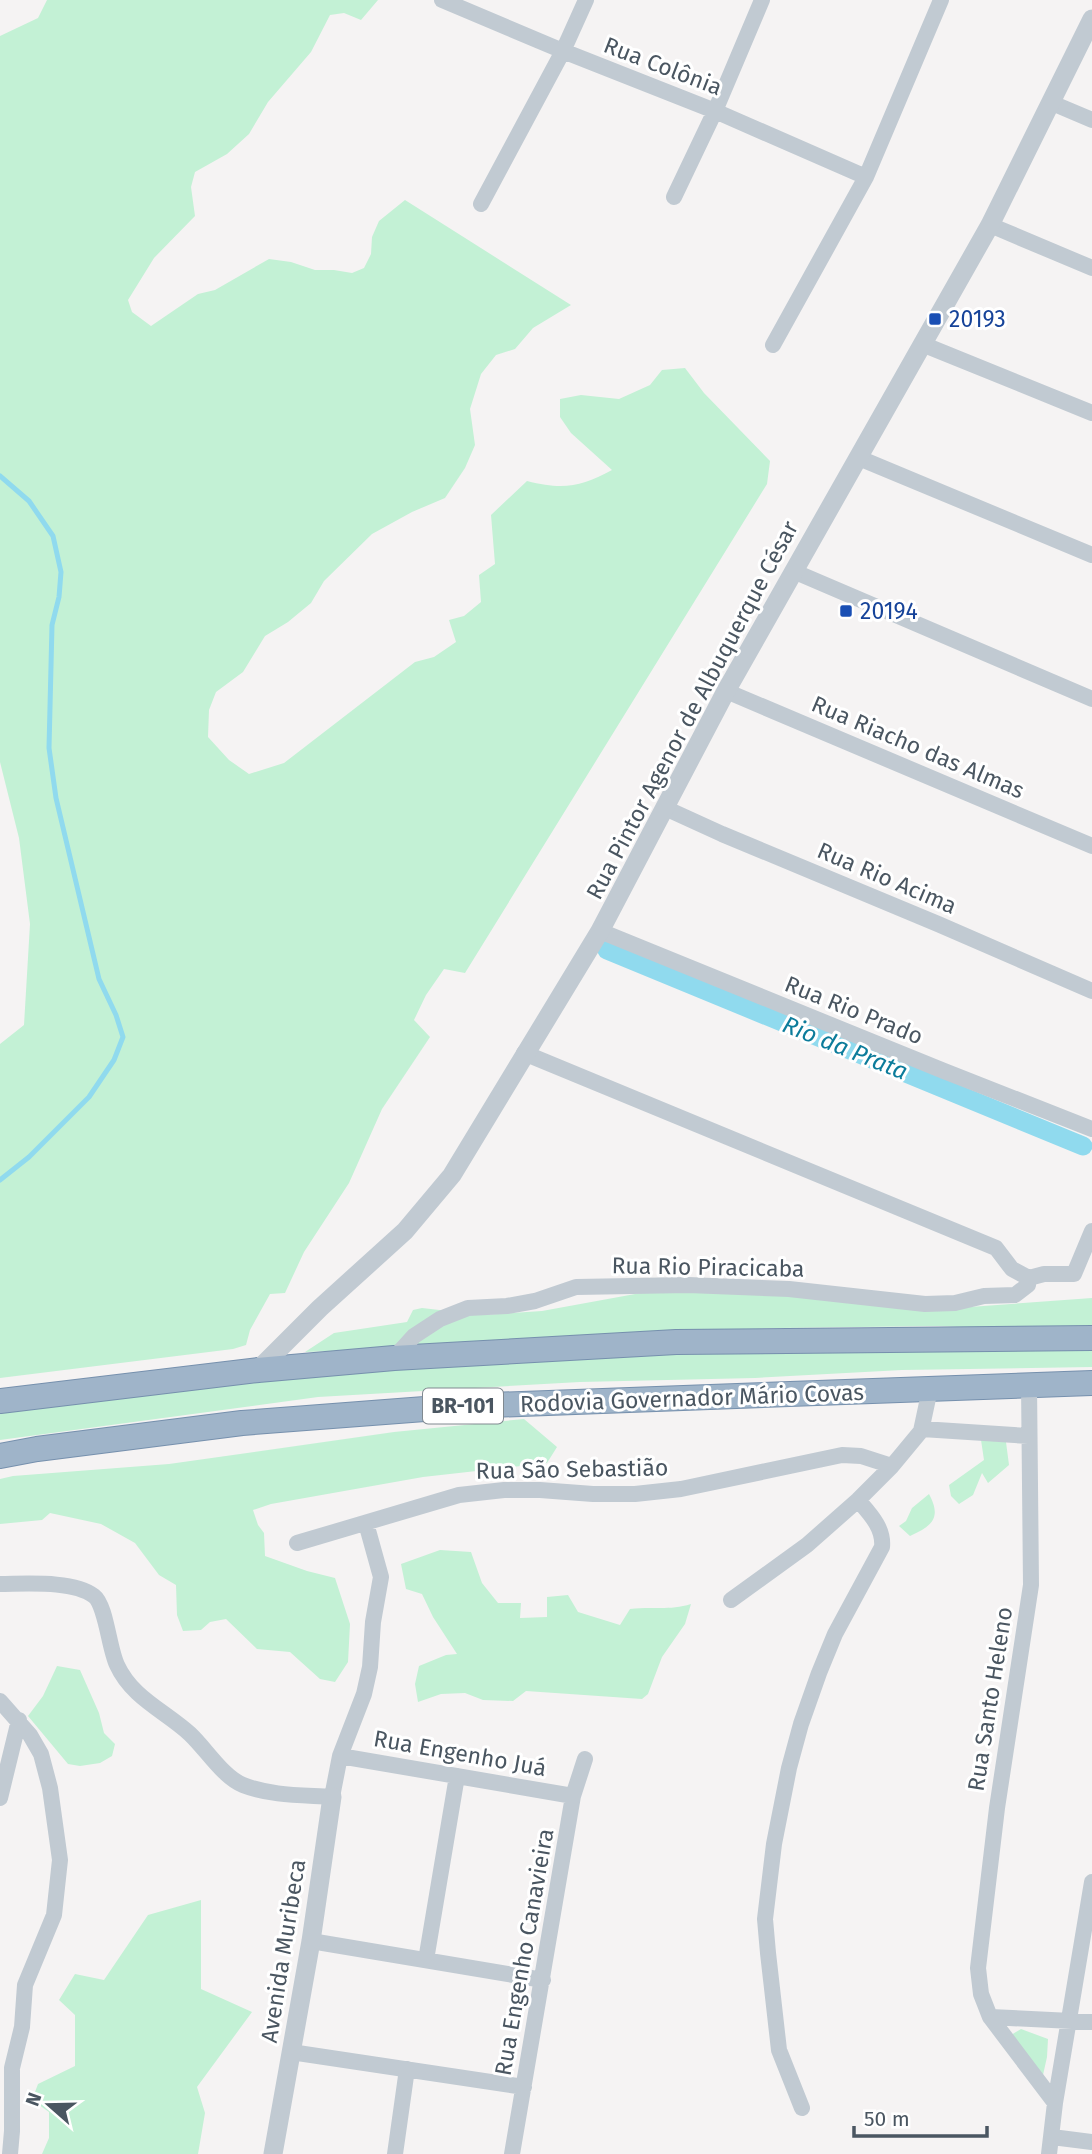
<svg xmlns="http://www.w3.org/2000/svg" width="1092" height="2154" font-family="'Fira Sans',sans-serif">
<style>
.green{fill:#c3f1d5}
.lines{fill:none;stroke-linecap:round;stroke-linejoin:round}
.stream{stroke:#90daee;stroke-width:5}
.canal{stroke:#90daee;stroke-width:19}
.trunk-casing{stroke:#7690ad;stroke-width:26}
.minor{stroke:#c1cad2;stroke-width:16}
.tertiary{stroke:#c1cad2;stroke-width:19}
.trunk{stroke:#9fb4c9;stroke-width:24}
.transit-dot{fill:#1a4fb4;stroke:#fff;stroke-width:2.5}
.labels{text-anchor:middle;dominant-baseline:central;stroke-width:6;stroke-linejoin:round;paint-order:stroke}
.shield{fill:#fff;stroke:#808990;stroke-width:2}
.shield-label{font-size:21px;font-weight:bold;fill:#4a5661}
.street-label{font-size:23px;fill:#4a5661;stroke:#fff}
.transit-label{font-size:23px;fill:#164399;stroke:#fff;text-anchor:start}
.water-label{font-size:24px;font-style:italic;fill:#0c7c9b;stroke:#fff}
</style>
<rect width="100%" height="100%" fill="#f5f3f3"/>
<!-- green -->
<path class="green" d="M 47,0 L 378,0 L 361,20 L 344,13 L 330,15 L 311,52 L 268,102 L 249,134 L 227,154 L 195,172 L 191,187 L 195,216 L 154,258 L 128,300 L 132,312 L 151,326 L 198,294 L 215,290 L 269,259 L 291,262 L 315,270 L 334,270 L 352,273 L 364,268 L 371,254 L 372,237 L 379,221 L 405,200 L 571,305 L 533,328 L 515,349 L 496,355 L 481,374 L 470,409 L 475,445 L 465,468 L 445,498 L 412,512 L 372,534 L 324,581 L 311,603 L 288,622 L 265,636 L 243,672 L 216,692 L 209,710 L 208,737 L 229,760 L 249,774 L 284,763 L 415,662 L 434,657 L 456,642 L 449,620 L 464,616 L 481,602 L 479,575 L 495,564 L 491,515 L 527,481 C 563,490 581,487 612,470 L 571,433 L 560,417 L 560,399 L 581,395 L 619,399 L 650,385 L 662,370 L 685,368 L 704,393 L 770,461 L 767,484 L 465,973 L 444,969 L 426,995 L 414,1020 L 430,1037 L 382,1109 L 349,1183 L 304,1252 L 285,1293 L 270,1294 L 250,1330 L 246,1345 L 233,1349 L 0,1378 L 0,1044 L 24,1025 L 30,924 L 19,838 L 0,762 L 0,36 L 38,18 Z
M 657,1290 L 793,1295 L 942,1309 L 1092,1298 L 1092,1332 L 938,1326 L 780,1328 L 550,1338 L 411,1348 L 305,1352 L 334,1333 L 407,1322 L 413,1310 L 422,1308 L 483,1315 L 542,1311 Z
M 1092,1347 L 1092,1367 L 902,1370 L 755,1378 L 580,1382 L 318,1397 L 0,1440 L 0,1413 L 261,1371 L 474,1357 Z
M 524,1419 L 557,1447 L 547,1463 L 423,1477 L 271,1504 L 253,1510 L 258,1525 L 264,1533 L 265,1556 L 307,1571 L 335,1578 L 350,1624 L 348,1662 L 335,1682 L 320,1679 L 290,1652 L 257,1649 L 226,1619 L 210,1622 L 201,1630 L 183,1631 L 177,1615 L 176,1585 L 159,1575 L 135,1543 L 101,1524 L 50,1513 L 42,1520 L 0,1524 L 0,1479 L 13,1476 L 169,1464 L 394,1432 Z
M 981,1440 L 1006,1442 L 1009,1465 L 988,1483 L 982,1473 L 973,1495 L 959,1504 L 951,1496 L 949,1485 L 984,1460 Z
M 929,1494 C 942,1518 932,1526 910,1536 L 899,1526 L 906,1521 L 912,1508 Z
M 440,1550 L 471,1552 L 482,1583 L 498,1603 L 521,1603 L 520,1618 L 547,1617 L 547,1597 L 568,1595 L 578,1612 L 620,1625 L 630,1609 C 653,1606 669,1611 691,1604 L 685,1624 L 662,1657 L 648,1694 L 642,1699 L 526,1691 L 513,1701 L 483,1700 L 465,1693 L 441,1694 L 418,1702 L 415,1684 L 419,1666 L 446,1655 L 457,1654 L 433,1617 L 422,1594 L 406,1589 L 401,1564 Z
M 57,1666 L 80,1670 L 99,1713 L 104,1733 L 115,1744 L 112,1756 L 100,1763 L 80,1766 L 68,1764 L 28,1716 L 43,1696 Z
M 201,1900 L 201,1989 L 252,2012 L 197,2087 L 205,2113 L 198,2154 L 42,2154 L 49,2138 L 49,2112 L 32,2100 L 38,2084 L 75,2066 L 75,2015 L 59,2000 L 75,1974 L 104,1980 L 148,1915 Z
M 1021,2029 L 1048,2039 L 1047,2057 L 1043,2075 L 1011,2035 Z"/>
<g class="lines">
<!-- stream -->
<path class="stream" d="M 0,476 L 29,501 L 53,536 L 61,572 L 59,597 L 52,625 L 49,748 L 56,798 L 99,979 L 116,1015 L 123,1037 L 114,1060 L 89,1097 L 29,1157 L 0,1180"/>
<!-- canal -->
<path class="canal" d="M 607,950 L 1083,1146"/>
<defs>
<path id="trunk" d="M 0,1401 L 258,1370 L 394,1358 L 676,1342 L 1092,1338
M 0,1456 L 37,1449 L 242,1423 L 464,1406 L 1092,1383"/>
</defs>
<!-- trunk casing -->
<use href="#trunk" class="trunk-casing"/>
<!-- minor -->
<path class="minor" d="M 442,0 L 563,51 L 715,111 L 866,177
M 1052,103 L 1092,120
M 674,197 L 715,111 L 762,0
M 481,204 L 563,51 L 586,0
M 990,225 L 1092,268
M 922,344 L 1092,413
M 773,345 L 866,177 L 941,0
M 859,458 L 1092,555
M 793,571 L 1092,699
M 726,691 L 1092,846
M 665,808 L 722,834 L 938,924 L 1092,991
M 600,931 L 944,1071 L 1092,1129
M 1029,1278 L 1044,1274 L 1074,1274 L 1092,1231
M 394,1358 L 414,1336 L 440,1319 L 468,1308 L 507,1306 L 535,1301 L 576,1287 L 688,1285 L 789,1289 L 925,1304 L 955,1303 L 984,1296 L 1015,1295 L 1028,1285 L 1029,1278 L 1012,1269 L 996,1248 L 524,1053
M 1029,1384 L 1031,1585 L 997,1808 L 978,1968 L 981,1994 L 990,2017 L 1092,2022
M 922,1429 L 1028,1436
M 297,1543 L 459,1495 L 504,1490 L 540,1490 L 593,1494 L 635,1494 L 681,1489 L 842,1455 L 861,1456 L 892,1466
M 0,1584 C 25,1584 73,1580 94,1596 C 106,1605 109,1649 117,1665 C 132,1698 165,1711 190,1734 C 206,1749 223,1777 243,1785 C 271,1796 303,1795 332,1797 L 340,1756 L 364,1694 L 370,1667 L 373,1622 L 381,1577 L 366,1523
M 731,1600 L 807,1545 L 858,1500 L 892,1466 L 921,1431 L 930,1389
M 0,1701 L 30,1735 L 41,1754 L 50,1788 L 60,1860 L 54,1915 L 25,1985 L 22,2027 L 12,2068 L 12,2131 L 10,2154
M 340,1756 L 573,1796
M 0,1798 L 19,1720
M 311,1941 L 543,1980
M 426,1960 L 457,1776
M 990,2017 L 1055,2103
M 291,2052 L 524,2087
M 802,2108 L 779,2050 L 768,1953 L 765,1919 L 774,1844 L 789,1768 L 801,1724 L 819,1673 L 835,1634 L 882,1547 C 884,1528 870,1514 858,1500
M 1052,2137 L 1092,2142
M 395,2154 L 407,2069
M 512,2154 L 573,1796 L 585,1759
M 1049,2154 L 1055,2103 L 1092,1882"/>
<!-- tertiary -->
<path class="tertiary" d="M 258,1370 L 320,1308 L 405,1231 L 452,1175 L 600,931 L 726,691 L 990,225 L 1092,19
M 273,2154 L 311,1941 L 332,1797"/>
<!-- trunk -->
<use href="#trunk" class="trunk"/>
</g>
<!-- markers -->
<g class="transit-dot">
<rect x="928" y="312" width="14" height="14" rx="3.5"/>
<rect x="839" y="604" width="14" height="14" rx="3.5"/>
</g>
<g class="labels">
<!-- shield labels -->
<rect class="shield" x="423" y="1388.5" width="80" height="35" rx="5"/>
<g class="shield-label">
<text x="463" y="1406">BR-101</text>
</g>
<!-- street labels -->
<g class="street-label">
<text transform="translate(663 66) rotate(21)">Rua Colônia</text>
<text transform="translate(692 710) rotate(-62)">Rua Pintor Agenor de Albuquerque César</text>
<text transform="translate(918 747) rotate(23)">Rua Riacho das Almas</text>
<text transform="translate(887 878) rotate(23)">Rua Rio Acima</text>
<text transform="translate(854 1010) rotate(22)">Rua Rio Prado</text>
<text transform="translate(708 1267) rotate(1)">Rua Rio Piracicaba</text>
<text transform="translate(692 1398) rotate(-2)">Rodovia Governador Mário Covas</text>
<text transform="translate(572 1469) rotate(-1)">Rua São Sebastião</text>
<text transform="translate(990 1699) rotate(-81)">Rua Santo Heleno</text>
<text transform="translate(460 1753) rotate(10)">Rua Engenho Juá</text>
<text transform="translate(283 1951) rotate(-81)">Avenida Muribeca</text>
<text transform="translate(524 1952) rotate(-80)">Rua Engenho Canavieira</text>
</g>
<!-- transit labels -->
<g class="transit-label">
<text x="949" y="319">20193</text>
<text x="860" y="611">20194</text>
</g>
<!-- water labels -->
<g class="water-label">
<text transform="translate(845 1048) rotate(22)">Rio da Prata</text>
</g>
</g>
<!-- north arrow -->
<g transform="translate(49 2105) rotate(290)" stroke="#ffffff" stroke-width="5" paint-order="stroke">
<path d="M0-5L12 26L0 18L-12 26Z" fill="#4a5661"/>
<text y="-10" font-size="19" font-weight="bold" text-anchor="middle" fill="#4a5661">N</text>
</g>
<!-- scale -->
<path d="M854 2126v10h133v-10" fill="none" stroke="#4a5661" stroke-width="3.5"/>
<text x="864" y="2126" font-size="21" fill="#4a5661" stroke="#ffffff" stroke-width="5" paint-order="stroke">50 m</text>
</svg>
